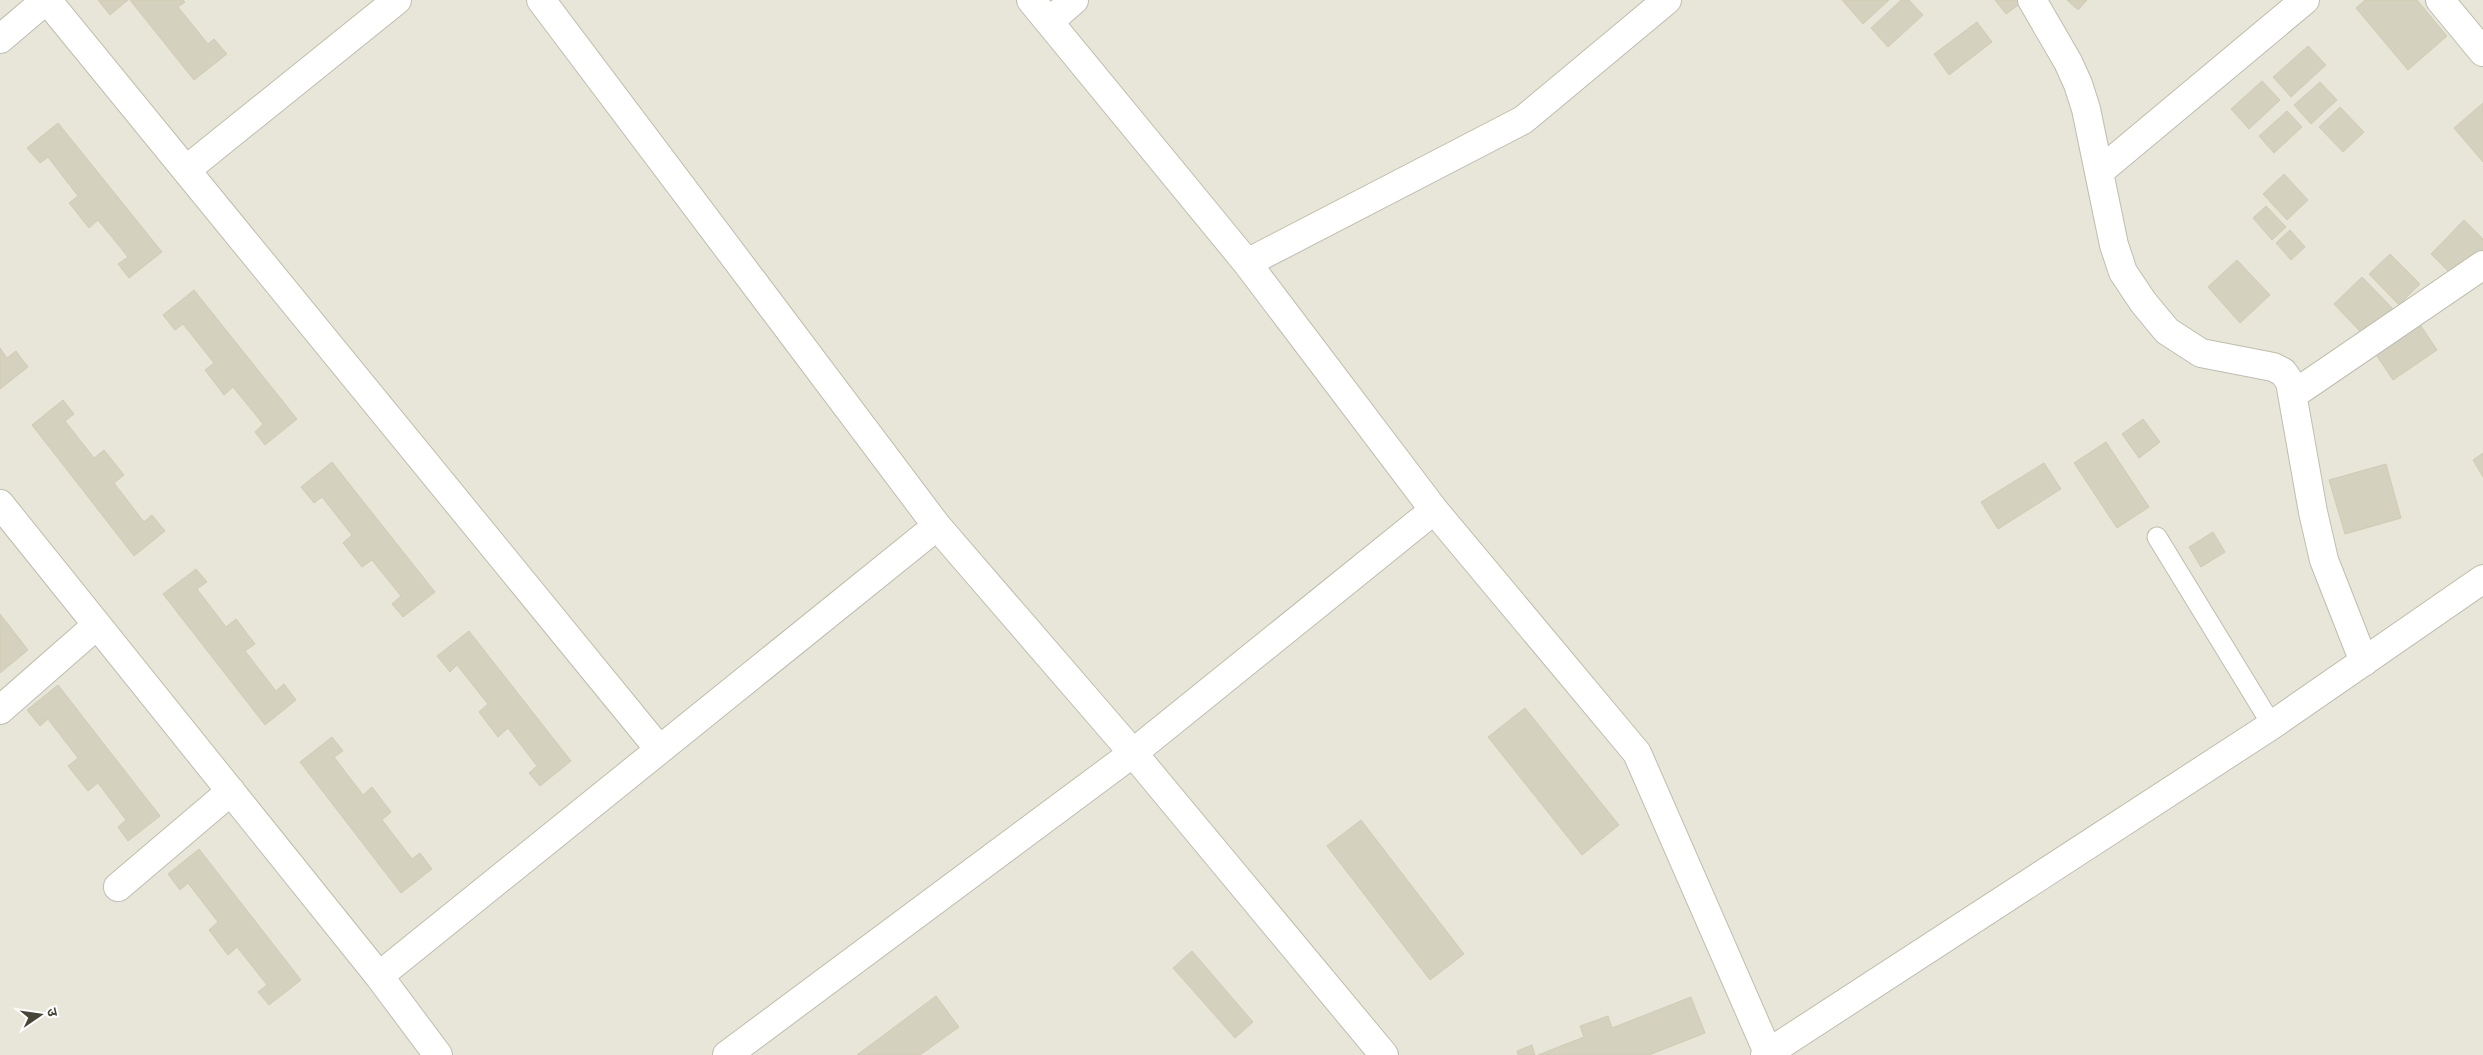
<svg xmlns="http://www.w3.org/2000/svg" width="2483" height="1055" font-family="'PT Sans Narrow','Noto Sans Devanagari',sans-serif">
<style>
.residential{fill:#e8e6d8}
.building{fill:#d5d1bf;stroke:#d0cbb2}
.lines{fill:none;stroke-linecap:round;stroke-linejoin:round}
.lane-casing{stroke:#bfbdac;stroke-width:21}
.street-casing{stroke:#bfbdac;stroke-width:30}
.lane{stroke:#fff;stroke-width:19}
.street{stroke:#fff;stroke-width:28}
</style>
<rect width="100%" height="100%" fill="#f4f3e9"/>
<!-- residential -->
<path class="residential" d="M 0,0 L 2483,0 L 2483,1055 L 0,1055 Z"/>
<!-- building -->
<path class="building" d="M 98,0 L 128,0 L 110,15 Z
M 130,0 L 183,0 L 185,2 L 178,7 L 208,44 L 214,39 L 227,54 L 194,80 Z
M 1842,0 L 1889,0 L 1863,24 Z
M 1901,0 L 1909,0 L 1923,15 L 1888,47 L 1871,28 Z
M 1995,0 L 2025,0 L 2006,14 Z
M 2067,0 L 2087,0 L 2078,10 Z
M 2365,0 L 2417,0 L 2447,36 L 2408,70 L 2356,8 Z
M 1977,22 L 1992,42 L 1949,75 L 1934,54 Z
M 2308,46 L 2326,65 L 2291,97 L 2273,77 Z
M 2262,81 L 2280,100 L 2249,129 L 2231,109 Z
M 2320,82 L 2337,100 L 2311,124 L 2294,105 Z
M 2483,103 L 2483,162 L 2454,128 Z
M 2340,107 L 2364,132 L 2343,152 L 2319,127 Z
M 2287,111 L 2302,127 L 2274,153 L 2259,136 Z
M 58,123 L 162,252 L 129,278 L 118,264 L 128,257 L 98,220 L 89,228 L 69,203 L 78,196 L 48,157 L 40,163 L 27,148 Z
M 2284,174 L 2308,200 L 2287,220 L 2263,194 Z
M 2266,206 L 2286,227 L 2272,240 L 2253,218 Z
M 2464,220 L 2483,239 L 2483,253 L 2457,280 L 2431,254 Z
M 2290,230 L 2305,247 L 2291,260 L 2276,243 Z
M 2390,254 L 2420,284 L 2399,305 L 2369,274 Z
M 2237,260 L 2270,295 L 2240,323 L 2208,287 Z
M 2362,277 L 2397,313 L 2369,341 L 2334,304 Z
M 194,290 L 297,419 L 265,445 L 255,432 L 263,424 L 233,387 L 224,395 L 205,370 L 214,363 L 183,324 L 175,330 L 163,315 Z
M 2417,320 L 2437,350 L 2393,380 L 2373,350 Z
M 0,348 L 7,358 L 16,351 L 28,367 L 0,389 Z
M 63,400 L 74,414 L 65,421 L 94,458 L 104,450 L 124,475 L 114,483 L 144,522 L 152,515 L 165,531 L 134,556 L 32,425 Z
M 2143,419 L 2160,442 L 2139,458 L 2122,434 Z
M 2106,442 L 2149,507 L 2117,528 L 2074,463 Z
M 2483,453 L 2483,477 L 2473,460 Z
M 332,462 L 435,592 L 403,617 L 392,604 L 401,596 L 372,560 L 362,567 L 343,543 L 352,535 L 322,497 L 314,503 L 301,487 Z
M 2044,463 L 2061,489 L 1998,529 L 1981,502 Z
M 2386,464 L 2401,518 L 2345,534 L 2329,480 Z
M 2213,532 L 2225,552 L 2201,567 L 2189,547 Z
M 196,569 L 207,582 L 197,589 L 226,627 L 236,619 L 255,644 L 245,651 L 276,691 L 284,684 L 296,700 L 265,725 L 163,594 Z
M 0,614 L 28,650 L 0,673 Z
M 469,631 L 571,761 L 540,786 L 529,773 L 537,766 L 508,728 L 498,737 L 479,712 L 488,704 L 457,665 L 450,672 L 437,656 Z
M 58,685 L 160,816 L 128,841 L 118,827 L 126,820 L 98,783 L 88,791 L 68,766 L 78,758 L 48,719 L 40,726 L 27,710 Z
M 1525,708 L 1619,825 L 1582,855 L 1488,737 Z
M 332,737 L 343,751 L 334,757 L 363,795 L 372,787 L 391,812 L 382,820 L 412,859 L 420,853 L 432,869 L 401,893 L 300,762 Z
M 1361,820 L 1464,954 L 1430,980 L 1327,846 Z
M 199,849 L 301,980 L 269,1005 L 258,992 L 267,985 L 237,947 L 228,955 L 209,930 L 218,922 L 188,883 L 180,890 L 168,874 Z
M 1192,951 L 1253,1022 L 1235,1038 L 1173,968 Z
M 936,996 L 959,1027 L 920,1055 L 857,1055 Z
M 1691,997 L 1705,1033 L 1649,1055 L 1538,1055 L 1584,1037 L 1580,1026 L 1608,1016 L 1612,1028 Z
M 1532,1045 L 1535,1055 L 1518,1055 L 1517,1051 Z"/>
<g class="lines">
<defs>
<path id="lane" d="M 2157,537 L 2272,725"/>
<path id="street" d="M 47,0 L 659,749
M 541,0 L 937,526 L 1133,753 L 1384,1055
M 1031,0 L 1247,263 L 1434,510 L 1637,753 L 1769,1055
M 2032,0 L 2068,62 L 2078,84 L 2086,109 L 2114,245 L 2123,272 L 2143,302 L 2167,331 L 2201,353 L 2273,367 L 2283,372 L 2290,382 L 2313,512 L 2324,560 L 2364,662
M 2440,0 L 2483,52
M 1049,22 L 1074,0
M 0,39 L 46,0
M 186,170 L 397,0
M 2099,172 L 2305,0
M 1247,263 L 1523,120 L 1667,0
M 2294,394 L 2483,265
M 0,504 L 379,976 L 438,1055
M 0,710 L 97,625
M 118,887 L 231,791
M 379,976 L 937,526
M 727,1055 L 1133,753 L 1434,510
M 1765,1055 L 2272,725 L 2483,579"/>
</defs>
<!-- lane casing -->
<use href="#lane" class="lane-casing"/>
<!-- street casing -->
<use href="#street" class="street-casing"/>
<!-- lane -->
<use href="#lane" class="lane"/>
<!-- street -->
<use href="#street" class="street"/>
</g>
<!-- north arrow -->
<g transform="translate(40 1015) rotate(77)" stroke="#ffffff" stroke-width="4" paint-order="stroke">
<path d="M0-4L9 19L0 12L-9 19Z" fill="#484538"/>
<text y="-8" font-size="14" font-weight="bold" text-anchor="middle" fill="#484538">उ</text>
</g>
</svg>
